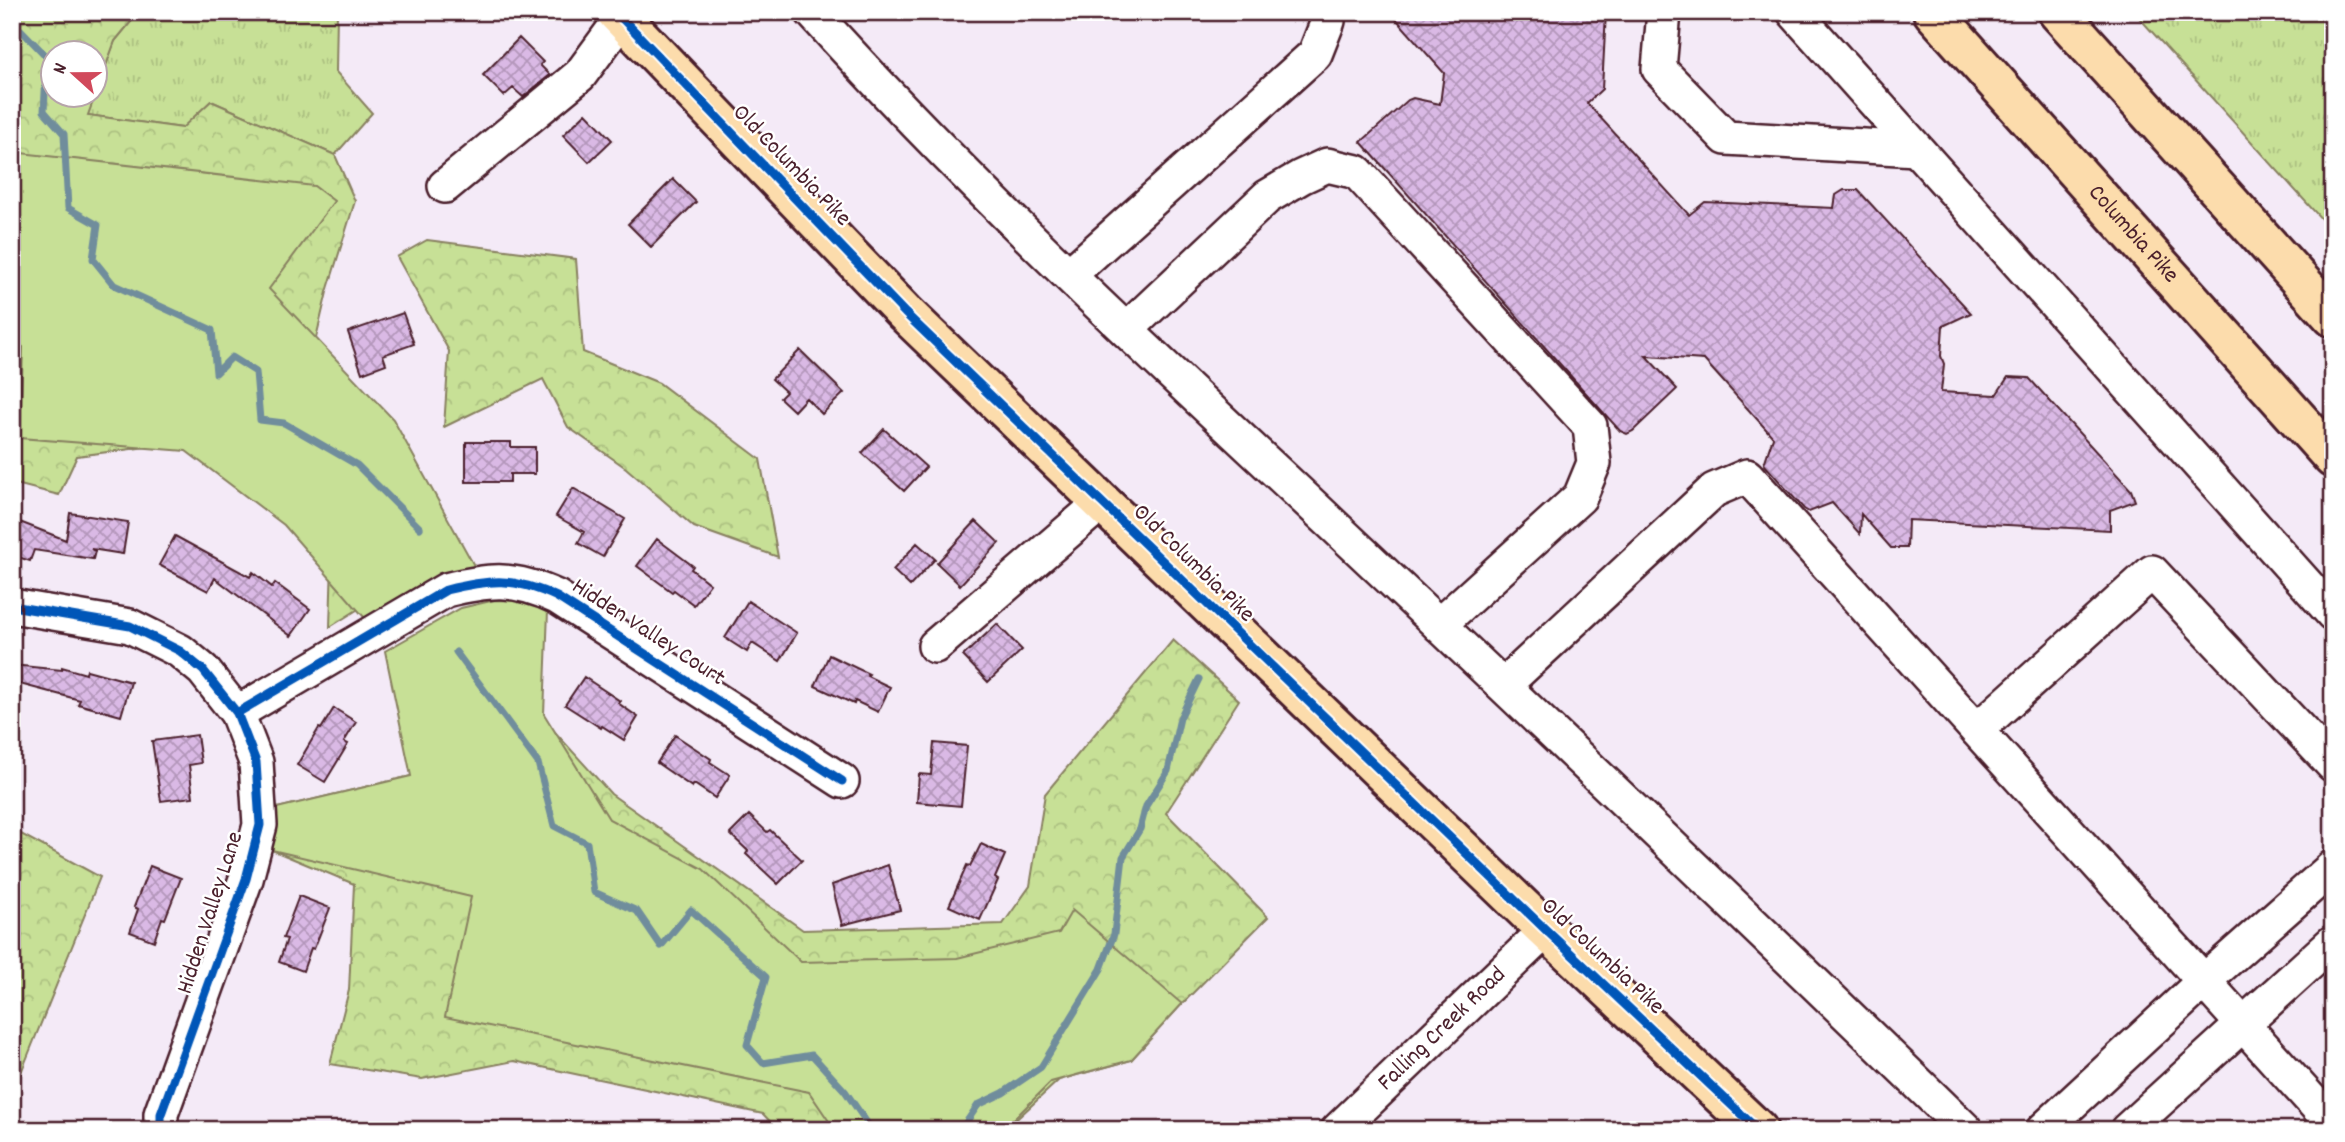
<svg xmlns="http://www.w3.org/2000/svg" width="2345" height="1142" font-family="Dekko,sans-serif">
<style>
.grass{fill:url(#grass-tufts);stroke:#888060;stroke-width:2}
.forest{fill:url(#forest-crowns);stroke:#888060;stroke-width:2;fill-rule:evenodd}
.green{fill:#c7e096;stroke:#888060;stroke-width:2}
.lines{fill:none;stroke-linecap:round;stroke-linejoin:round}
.stream{stroke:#708d9c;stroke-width:7}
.building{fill:url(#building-cross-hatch);stroke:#4a1f2b;stroke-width:2}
.minor-casing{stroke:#4a1f2b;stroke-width:38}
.major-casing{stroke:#4a1f2b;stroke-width:44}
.highway-casing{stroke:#4a1f2b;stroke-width:44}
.minor{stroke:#fff;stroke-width:33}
.major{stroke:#fcdcac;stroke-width:38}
.highway{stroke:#fcdcac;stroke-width:38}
.cycleway-casing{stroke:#fff;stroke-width:13}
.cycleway{stroke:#0057b8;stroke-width:9}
.labels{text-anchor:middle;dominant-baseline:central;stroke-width:5;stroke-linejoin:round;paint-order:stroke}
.street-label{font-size:24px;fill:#4a1f2b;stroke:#fff}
</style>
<defs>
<pattern id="grass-tufts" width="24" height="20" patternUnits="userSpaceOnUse" patternTransform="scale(1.75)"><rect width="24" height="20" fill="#c7e096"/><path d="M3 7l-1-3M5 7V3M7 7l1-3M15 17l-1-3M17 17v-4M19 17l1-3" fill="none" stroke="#acc081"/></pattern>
<pattern id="forest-crowns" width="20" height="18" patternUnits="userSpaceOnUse" patternTransform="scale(1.75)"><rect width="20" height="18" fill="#c7e096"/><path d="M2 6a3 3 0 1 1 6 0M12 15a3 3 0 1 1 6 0" fill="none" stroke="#acc081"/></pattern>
<pattern id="building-cross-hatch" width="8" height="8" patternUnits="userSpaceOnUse" patternTransform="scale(1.75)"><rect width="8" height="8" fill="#dab9e5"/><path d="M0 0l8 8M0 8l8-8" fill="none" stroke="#b396ba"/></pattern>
</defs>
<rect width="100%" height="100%" fill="#f4eaf7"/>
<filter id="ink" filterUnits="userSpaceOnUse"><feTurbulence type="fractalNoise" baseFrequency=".0143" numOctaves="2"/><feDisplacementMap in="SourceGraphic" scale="14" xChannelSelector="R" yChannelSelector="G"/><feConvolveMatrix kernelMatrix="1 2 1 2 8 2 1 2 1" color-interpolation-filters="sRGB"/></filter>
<g filter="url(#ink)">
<!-- grass -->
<path class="grass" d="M 139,12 L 337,12 L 336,72 L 372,113 L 335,155 L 211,101 L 183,128 L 87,115 L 115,41 Z
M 2134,12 L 2333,12 L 2333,232 Z"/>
<!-- forest -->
<path class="forest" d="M 12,12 L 139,12 L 115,41 L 88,115 L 182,128 L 211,101 L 335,155 L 355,201 L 327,292 L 306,380 L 450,551 L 330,627 L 332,561 L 224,437 L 77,456 L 59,495 L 12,483 ZM 52,52 L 94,52 L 94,94 L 52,94 Z
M 427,240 L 576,259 L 583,352 L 659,383 L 760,459 L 778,557 L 694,527 L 626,468 L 568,427 L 543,379 L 444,427 L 449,351 L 397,257 Z
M 1173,640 L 1239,700 L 1166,813 L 1268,917 L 1182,1004 L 1131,1060 L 1059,1080 L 1005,1130 L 778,1130 L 763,1114 L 514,1061 L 422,1079 L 330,1064 L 349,990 L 354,884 L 272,850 L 277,808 L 411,776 L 519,692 L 611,794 L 803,930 L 1003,924 L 1030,886 L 1045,794 Z
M 12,820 L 19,833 L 100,877 L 12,1095 Z"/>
<!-- green -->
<path class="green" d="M 12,152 L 314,186 L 334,201 L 269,289 L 393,419 L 477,571 L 370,624 L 284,525 L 186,451 L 20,438 L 23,347 L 12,340 Z
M 495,600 L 522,601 L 548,611 L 544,714 L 609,819 L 703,869 L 801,962 L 957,958 L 1059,933 L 1072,910 L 1182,1004 L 1131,1060 L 1051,1082 L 1003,1130 L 835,1130 L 809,1092 L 445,1017 L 471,897 L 272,850 L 277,808 L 411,776 L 385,651 L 461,608 Z"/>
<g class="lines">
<!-- stream -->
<path class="stream" d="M 21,30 L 47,57 L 44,111 L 64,134 L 68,208 L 98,225 L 93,259 L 114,285 L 212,330 L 216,373 L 232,357 L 256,372 L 260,420 L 284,423 L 357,465 L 420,528
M 456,652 L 538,763 L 554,826 L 587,843 L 594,892 L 637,911 L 661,946 L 691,910 L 766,977 L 747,1045 L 763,1063 L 812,1055 L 845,1091 L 872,1130
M 961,1130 L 978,1105 L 1003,1093 L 1041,1067 L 1101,969 L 1114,934 L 1123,857 L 1140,829 L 1146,806 L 1168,771 L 1180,718 L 1199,679"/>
</g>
<!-- building -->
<path class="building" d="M 1390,12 L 1606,12 L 1602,89 L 1587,103 L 1689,215 L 1705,202 L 1834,208 L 1836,195 L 1844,190 L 1858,190 L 1971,313 L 1943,326 L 1941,356 L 1944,364 L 1941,392 L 1996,395 L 2008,377 L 2029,378 L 2131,490 L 2135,501 L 2110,510 L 2110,530 L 1908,520 L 1907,548 L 1891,548 L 1861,514 L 1860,534 L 1832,503 L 1809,512 L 1804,509 L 1764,464 L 1773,437 L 1704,360 L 1646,356 L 1677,389 L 1633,431 L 1627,434 L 1620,431 L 1361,142 L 1408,100 L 1413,98 L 1440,104 L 1444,73 Z
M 519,38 L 543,62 L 540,65 L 550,75 L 523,97 L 513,88 L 504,96 L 483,75 Z
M 586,113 L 612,140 L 589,162 L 563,135 Z
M 673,179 L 696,202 L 651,247 L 628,224 Z
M 403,313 L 414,344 L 383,355 L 386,364 L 362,373 L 348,332 Z
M 800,350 L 844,393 L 822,414 L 806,398 L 794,411 L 780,398 L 786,392 L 772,379 Z
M 884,429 L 926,467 L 904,491 L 862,453 Z
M 466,442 L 511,442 L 511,447 L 535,447 L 535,474 L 510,474 L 510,482 L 466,482 Z
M 573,488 L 625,519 L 603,557 L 578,543 L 584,532 L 556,516 Z
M 70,513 L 128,522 L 123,554 L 91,549 L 95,551 L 93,559 L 34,550 L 30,561 L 12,555 L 12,519 L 66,540 Z
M 976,521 L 999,543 L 960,585 L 937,563 Z
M 175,536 L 250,577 L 253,572 L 272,587 L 275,583 L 310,609 L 291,636 L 215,578 L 208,591 L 159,565 Z
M 657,539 L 693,566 L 691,569 L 710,584 L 694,605 L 674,590 L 672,592 L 637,566 Z
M 917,543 L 935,559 L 910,586 L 893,570 Z
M 748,601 L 797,633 L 780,661 L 752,643 L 747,652 L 725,638 Z
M 997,624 L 1022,650 L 988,682 L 963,656 Z
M 829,655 L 869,674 L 867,676 L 890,687 L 878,712 L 855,701 L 854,704 L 815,686 Z
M 12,665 L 62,670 L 62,667 L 86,674 L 87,670 L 131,682 L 121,716 L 78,704 L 80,700 L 12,682 Z
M 584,677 L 620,701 L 618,703 L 638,717 L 624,740 L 602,726 L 601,728 L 565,705 Z
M 334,708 L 356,722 L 344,742 L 348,744 L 325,782 L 297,765 L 319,728 L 321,729 Z
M 197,735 L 201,763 L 189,765 L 193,797 L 161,801 L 152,741 Z
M 675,735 L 711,759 L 710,762 L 730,775 L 715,798 L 694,784 L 692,787 L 657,763 Z
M 934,743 L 967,746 L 961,806 L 917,802 L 919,774 L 931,775 Z
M 749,815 L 767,832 L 770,830 L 802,860 L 778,884 L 746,854 L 748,851 L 730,834 Z
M 981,844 L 1005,855 L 995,878 L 998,880 L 980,920 L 949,906 L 967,865 L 970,866 Z
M 888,865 L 900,910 L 842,925 L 832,885 Z
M 150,866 L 181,878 L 165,919 L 162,918 L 154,941 L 130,932 L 138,909 L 134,907 Z
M 299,896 L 330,908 L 314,949 L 311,948 L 303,971 L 279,962 L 287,939 L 283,938 Z"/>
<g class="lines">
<defs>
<g id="minor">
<path d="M 812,12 C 974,192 1153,356 1330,522 C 1543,723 1756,925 1966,1130"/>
<path d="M 1664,12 L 1659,69 L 1726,138 L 1916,149"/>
<path d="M 1794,12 L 2333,614"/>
<path d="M 445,186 L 580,75 L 622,18"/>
<path d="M 1069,275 L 1315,54 L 1328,21 L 1325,12"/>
<path d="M 1126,330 L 1267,197 L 1301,177 L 1327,165 L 1357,172 L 1590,426 L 1594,463 L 1580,497 L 1439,625"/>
<path d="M 12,606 L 130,626 L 180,651 L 203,670 L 237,713 L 256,762 L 260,825 L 246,879 L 161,1114 L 161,1130"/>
<path d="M 935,646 L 1101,503"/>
<path d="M 1504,685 L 1714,490 L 1747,476 L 2333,1124"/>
<path d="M 237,713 L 446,590 C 491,579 514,577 557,597 L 842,781"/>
<path d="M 1977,730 L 2152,572 L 2333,765"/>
<path id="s1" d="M 1338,1130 L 1546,930"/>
<path d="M 2043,1130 L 2204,981 L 2333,867"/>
<path d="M 2127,1130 L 2333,942"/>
</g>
<path id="major" d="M 616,12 L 905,313 L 1546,930 L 1758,1130"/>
<g id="highway">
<path id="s2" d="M 1933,12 L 2333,458"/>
<path d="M 2058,12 L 2333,317"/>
</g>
</defs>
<!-- minor casing -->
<use href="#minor" class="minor-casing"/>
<!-- major casing -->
<use href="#major" class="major-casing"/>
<!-- highway casing -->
<use href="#highway" class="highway-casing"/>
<!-- minor -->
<use href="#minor" class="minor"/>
<!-- major -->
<use href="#major" class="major"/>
<!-- highway -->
<use href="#highway" class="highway"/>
<defs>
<path id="cycleway" d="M 616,12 L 905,313 L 1546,930 L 1758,1130
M 12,606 L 130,626 L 180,651 L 203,670 L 237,713 L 256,762 L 260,825 L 246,879 L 161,1114 L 161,1130
M 237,713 L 446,590 C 491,579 514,577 557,597 L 842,781"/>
</defs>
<!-- cycleway casing -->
<use href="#cycleway" class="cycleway-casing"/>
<!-- cycleway -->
<use href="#cycleway" class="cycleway"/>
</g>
</g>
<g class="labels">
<!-- street labels -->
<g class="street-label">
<text transform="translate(791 166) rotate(46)">Old Columbia Pike</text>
<text stroke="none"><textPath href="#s2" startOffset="299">Columbia Pike</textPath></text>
<text transform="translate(1193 564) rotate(44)">Old Columbia Pike</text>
<text transform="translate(648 633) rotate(33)">Hidden Valley Court</text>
<text transform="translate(211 913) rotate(-72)">Hidden Valley Lane</text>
<text transform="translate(1602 957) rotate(43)">Old Columbia Pike</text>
<text stroke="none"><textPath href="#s1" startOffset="145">Falling Creek Road</textPath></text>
</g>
</g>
<!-- margin -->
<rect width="2345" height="1142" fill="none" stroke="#fff" stroke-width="42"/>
<rect x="21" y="21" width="2303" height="1100" fill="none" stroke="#4a1f2b" stroke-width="2.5" filter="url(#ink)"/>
<!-- north arrow -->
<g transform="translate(74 74) rotate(291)"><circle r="33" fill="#ffffff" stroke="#b7a5aa" stroke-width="2"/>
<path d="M0-5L12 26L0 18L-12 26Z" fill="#d1495b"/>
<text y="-10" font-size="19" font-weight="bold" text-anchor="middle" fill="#4a1f2b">N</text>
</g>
</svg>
